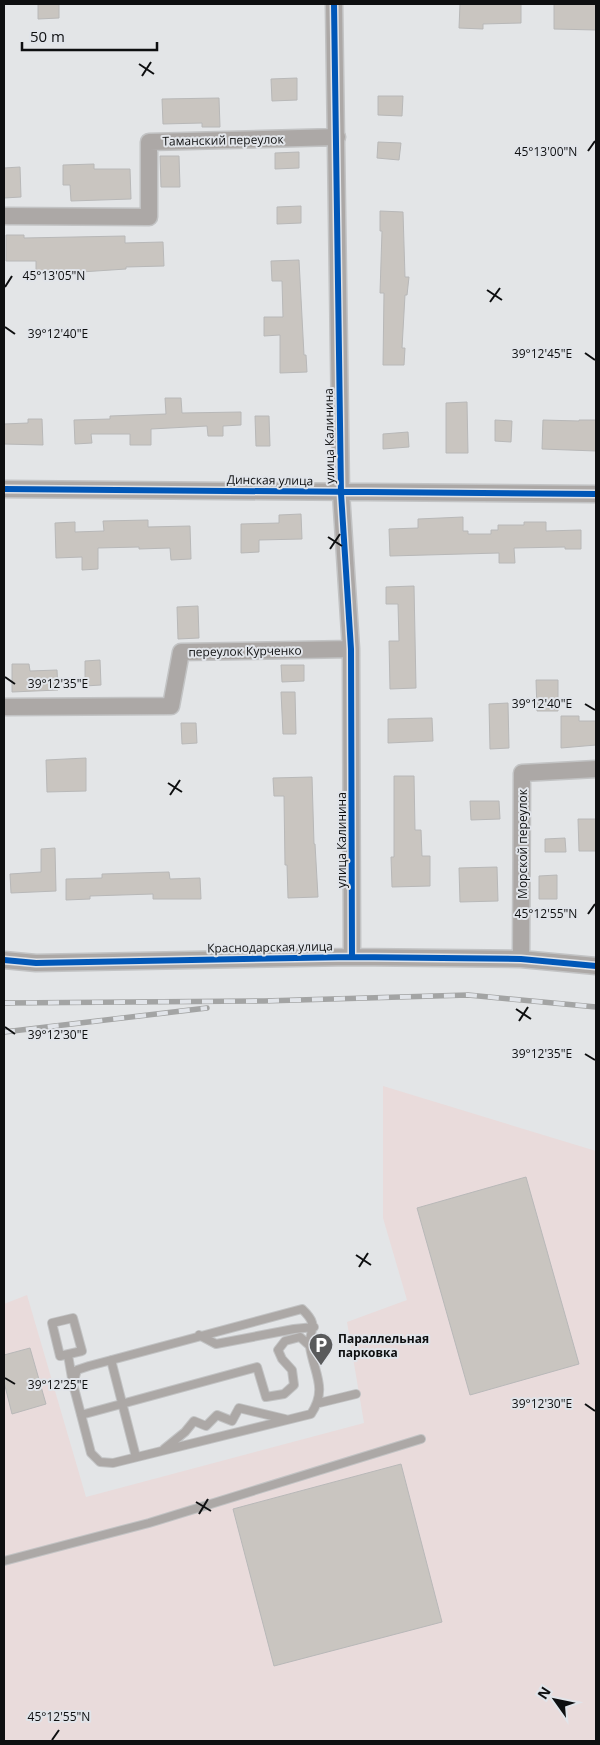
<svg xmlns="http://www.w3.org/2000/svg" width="600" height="1745" font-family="'Open Sans',sans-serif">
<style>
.industrial{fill:#e9dbdb}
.building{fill:#c9c5c0;stroke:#b8b8b8}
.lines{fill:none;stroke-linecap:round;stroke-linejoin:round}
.lane-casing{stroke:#c2c3c4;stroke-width:10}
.street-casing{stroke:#c2c3c4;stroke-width:19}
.lane{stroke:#aca8a6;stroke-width:8}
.street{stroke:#aca8a6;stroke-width:16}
.rail-casing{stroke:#a3a4a4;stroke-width:5.5}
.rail{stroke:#e1e4e9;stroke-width:4;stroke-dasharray:11;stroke-linecap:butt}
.cycleway-casing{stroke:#e1e4e9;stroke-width:9}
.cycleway{stroke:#0057b8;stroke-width:6}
.ticks{fill:none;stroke:#0e0f10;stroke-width:2}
.labels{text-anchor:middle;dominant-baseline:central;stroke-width:4;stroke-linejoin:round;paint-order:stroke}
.street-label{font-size:12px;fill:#0e0f10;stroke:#e1e4e9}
.poi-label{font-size:12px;font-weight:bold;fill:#0e0f10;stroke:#e1e4e9;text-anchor:start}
.ticks-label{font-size:12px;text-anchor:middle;fill:#0e0f10;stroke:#e1e4e9;stroke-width:4;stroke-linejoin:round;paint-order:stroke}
</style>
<rect width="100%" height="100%" fill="#e3e5e7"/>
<!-- industrial -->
<path class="industrial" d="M 383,1086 L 596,1151 L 596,1741 L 4,1741 L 4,1304 L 27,1295 L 86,1497 L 364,1423 L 347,1322 L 407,1300 L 383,1218 Z"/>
<!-- building -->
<path class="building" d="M 38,4 L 59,4 L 59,18 L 38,19 Z
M 460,4 L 521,4 L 521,23 L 483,24 L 483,29 L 459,28 Z
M 554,4 L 596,4 L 596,30 L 554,29 Z
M 297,78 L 297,100 L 272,101 L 271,79 Z
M 378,96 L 403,96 L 402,116 L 378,115 Z
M 219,98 L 220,127 L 202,127 L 202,123 L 163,124 L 162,99 Z
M 378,142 L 401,143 L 399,160 L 377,158 Z
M 299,152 L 299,168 L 275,169 L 275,153 Z
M 160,156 L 179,156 L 180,187 L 161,187 Z
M 94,164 L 94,169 L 130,169 L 131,199 L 71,201 L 70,185 L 63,185 L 63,165 Z
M 20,167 L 21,197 L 4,198 L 4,168 Z
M 301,206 L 301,223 L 277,224 L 277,207 Z
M 380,211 L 403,212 L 405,277 L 409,277 L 407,295 L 405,295 L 402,348 L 405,348 L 404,365 L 383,365 L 384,293 L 380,293 L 382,231 L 380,231 Z
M 6,235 L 24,235 L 24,238 L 125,236 L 125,243 L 163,242 L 164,266 L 126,267 L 126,269 L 36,275 L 36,261 L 6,261 Z
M 299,260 L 304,355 L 306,355 L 307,372 L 280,373 L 280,335 L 264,336 L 264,317 L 283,317 L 282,281 L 272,281 L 271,261 Z
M 165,398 L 181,398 L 182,413 L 241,412 L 241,425 L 223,426 L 223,436 L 208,436 L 207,426 L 151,429 L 151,445 L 130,445 L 130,434 L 91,434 L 92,443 L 75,444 L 74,420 L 110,419 L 110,416 L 166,414 Z
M 467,402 L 468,453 L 446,453 L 446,403 Z
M 255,416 L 269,416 L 270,446 L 256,446 Z
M 28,419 L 42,419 L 43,445 L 4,444 L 4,424 L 28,423 Z
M 495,420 L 512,421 L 511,442 L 495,441 Z
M 543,420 L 579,421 L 579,420 L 596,420 L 596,451 L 542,449 Z
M 408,432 L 409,447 L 383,449 L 383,434 Z
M 301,514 L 302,539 L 259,540 L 259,552 L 241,553 L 241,524 L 279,523 L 279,515 Z
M 463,517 L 463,531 L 468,531 L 468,534 L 491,534 L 491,530 L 498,530 L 498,525 L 524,525 L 524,522 L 546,522 L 546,531 L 581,530 L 581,549 L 565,549 L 565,547 L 514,548 L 515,563 L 499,563 L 499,553 L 390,556 L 389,529 L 418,528 L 418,519 Z
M 148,520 L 148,527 L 190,526 L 191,559 L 171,560 L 170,548 L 139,549 L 139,547 L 98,548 L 98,569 L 82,570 L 82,557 L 56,558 L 55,523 L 75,522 L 75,532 L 104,531 L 103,521 Z
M 414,586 L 416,688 L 390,689 L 389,641 L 399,641 L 398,604 L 386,604 L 386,587 Z
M 198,606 L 199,638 L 178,639 L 177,607 Z
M 100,660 L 101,685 L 85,686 L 85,661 Z
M 12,664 L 29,664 L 30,671 L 57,670 L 58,690 L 12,692 Z
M 281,665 L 304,665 L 304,681 L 282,682 Z
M 536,680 L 558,680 L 558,711 L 537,711 Z
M 281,692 L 295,692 L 296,734 L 283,734 Z
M 508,703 L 509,748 L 490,749 L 489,704 Z
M 561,716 L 579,716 L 579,721 L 596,721 L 596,745 L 561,748 Z
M 432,718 L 433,741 L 388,743 L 388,719 Z
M 181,723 L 196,723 L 197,743 L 182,744 Z
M 86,758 L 86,791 L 47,792 L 46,760 Z
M 394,776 L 414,776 L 415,830 L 421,830 L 422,856 L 430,856 L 430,886 L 392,887 L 391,857 L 394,857 Z
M 312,777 L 314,844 L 315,844 L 318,897 L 288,898 L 287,865 L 285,865 L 284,796 L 274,796 L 273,778 Z
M 470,801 L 499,801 L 500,819 L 471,820 Z
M 578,819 L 596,819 L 596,851 L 579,851 Z
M 565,838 L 566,852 L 545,852 L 545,839 Z
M 55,848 L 56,891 L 11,893 L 10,874 L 41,872 L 41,849 Z
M 497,867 L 498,901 L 460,902 L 459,868 Z
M 169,872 L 170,879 L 200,878 L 201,899 L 153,899 L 153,894 L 90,896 L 90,899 L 66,900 L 66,879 L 102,878 L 102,874 Z
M 557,875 L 557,899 L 539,899 L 539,876 Z
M 526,1177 L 579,1364 L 470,1395 L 417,1208 Z
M 30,1348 L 46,1404 L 12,1414 L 4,1382 L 4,1355 Z
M 401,1464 L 442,1622 L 274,1666 L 233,1509 Z"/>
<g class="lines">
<defs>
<path id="lane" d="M 73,1318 L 82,1351 L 60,1356 L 52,1323 Z
M 199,1335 L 216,1344 L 294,1329 L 314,1327
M 68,1355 L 73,1384 L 91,1453 L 100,1462 L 113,1463 L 311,1414 C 328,1389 314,1373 310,1347 C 308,1329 321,1327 302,1309 L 89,1366 L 77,1370 L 73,1384
M 111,1360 L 136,1457
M 319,1403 L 356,1394
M 81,1415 L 257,1367 L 266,1397 L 284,1394 L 294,1385 L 292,1370 L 282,1359 L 278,1350 L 285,1341 L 300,1337 L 310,1346
M 164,1449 L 185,1432 L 194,1421 L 206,1426 L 217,1415 L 232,1421 L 239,1408 L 285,1419
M 4,1561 L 149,1523 L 421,1439"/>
<path id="street" d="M 334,4 L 341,493 L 351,649 L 352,957
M 4,216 L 149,217 L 149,142 L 337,137
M 4,489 L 596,494
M 4,707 L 171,706 L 181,652 L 351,649
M 521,959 L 522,773 L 596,769
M 4,960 L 36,963 L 352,957 L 521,959 L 596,966"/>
</defs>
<!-- lane casing -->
<use href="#lane" class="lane-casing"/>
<!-- street casing -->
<use href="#street" class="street-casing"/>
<!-- lane -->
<use href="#lane" class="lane"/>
<!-- street -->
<use href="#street" class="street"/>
<defs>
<path id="rail" d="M 4,1003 L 264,1001 L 468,995 L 596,1007
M 4,1032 L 207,1008"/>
</defs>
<!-- rail casing -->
<use href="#rail" class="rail-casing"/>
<!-- rail -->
<use href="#rail" class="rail"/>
<defs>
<path id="cycleway" d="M 334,4 L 341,493 L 351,649 L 352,957
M 4,489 L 596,494
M 4,960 L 36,963 L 352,957 L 521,959 L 596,966"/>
</defs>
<!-- cycleway casing -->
<use href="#cycleway" class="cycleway-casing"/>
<!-- cycleway -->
<use href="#cycleway" class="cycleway"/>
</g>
<!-- ticks -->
<path class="ticks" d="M 139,64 L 154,74M 142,76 L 151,62M 588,151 L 595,141M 5,287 L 12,276M 487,290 L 502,300M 490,302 L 500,288M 5,327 L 15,334M 585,353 L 595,360M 328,537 L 342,546M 330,549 L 340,534M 5,677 L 15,684M 585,704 L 595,710M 168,783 L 182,792M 170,795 L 180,780M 588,914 L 595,904M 516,1009 L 531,1019M 519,1021 L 528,1007M 5,1027 L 15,1034M 585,1054 L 595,1060M 356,1255 L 371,1265M 359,1267 L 368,1253M 5,1378 L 15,1384M 585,1404 L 595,1411M 196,1502 L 211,1511M 199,1514 L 208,1499M 52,1740 L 59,1730"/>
<!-- icons -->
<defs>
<symbol id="parking-pin" viewBox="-11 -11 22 30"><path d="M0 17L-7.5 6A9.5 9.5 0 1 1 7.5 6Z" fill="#595a5b" stroke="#e1e4e9"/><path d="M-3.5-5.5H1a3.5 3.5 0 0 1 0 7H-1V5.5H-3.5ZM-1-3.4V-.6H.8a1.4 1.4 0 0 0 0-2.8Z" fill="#fff"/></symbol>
</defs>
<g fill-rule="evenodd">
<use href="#parking-pin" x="307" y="1331" width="28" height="38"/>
</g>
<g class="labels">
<!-- street labels -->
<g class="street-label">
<text transform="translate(223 140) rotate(-1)">Таманский переулок</text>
<text transform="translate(329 436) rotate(-91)">улица Калинина</text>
<text transform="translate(270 480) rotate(1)">Динская улица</text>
<text transform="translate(245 651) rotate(-1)">переулок Курченко</text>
<text transform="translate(341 840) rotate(-90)">улица Калинина</text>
<text transform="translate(522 844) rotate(-90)">Морской переулок</text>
<text transform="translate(270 947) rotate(-1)">Краснодарская улица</text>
</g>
<!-- poi labels -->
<g class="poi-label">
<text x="338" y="1338">Параллельная<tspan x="338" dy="14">парковка</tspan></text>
</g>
</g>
<g class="ticks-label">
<text x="546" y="156">45°13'00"N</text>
<text x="54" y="280">45°13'05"N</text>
<text x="58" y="338">39°12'40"E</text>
<text x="542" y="358">39°12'45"E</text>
<text x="58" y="688">39°12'35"E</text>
<text x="542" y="708">39°12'40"E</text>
<text x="546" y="918">45°12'55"N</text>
<text x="58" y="1039">39°12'30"E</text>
<text x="542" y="1058">39°12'35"E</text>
<text x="58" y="1389">39°12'25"E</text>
<text x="542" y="1408">39°12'30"E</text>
<text x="59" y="1721">45°12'55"N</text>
</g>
<!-- border -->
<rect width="600" height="1745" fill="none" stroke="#0e0f10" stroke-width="10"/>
<!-- north arrow -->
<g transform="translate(555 1700) rotate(303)" stroke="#e1e4e9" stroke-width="4" paint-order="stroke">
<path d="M0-4L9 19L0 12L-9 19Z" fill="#0e0f10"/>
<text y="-8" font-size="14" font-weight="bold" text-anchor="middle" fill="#0e0f10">N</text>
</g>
<!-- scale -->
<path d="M22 42v8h135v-8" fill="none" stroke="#0e0f10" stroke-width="2.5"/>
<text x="30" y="42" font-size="15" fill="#0e0f10" stroke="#e1e4e9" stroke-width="4" paint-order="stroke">50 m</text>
</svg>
